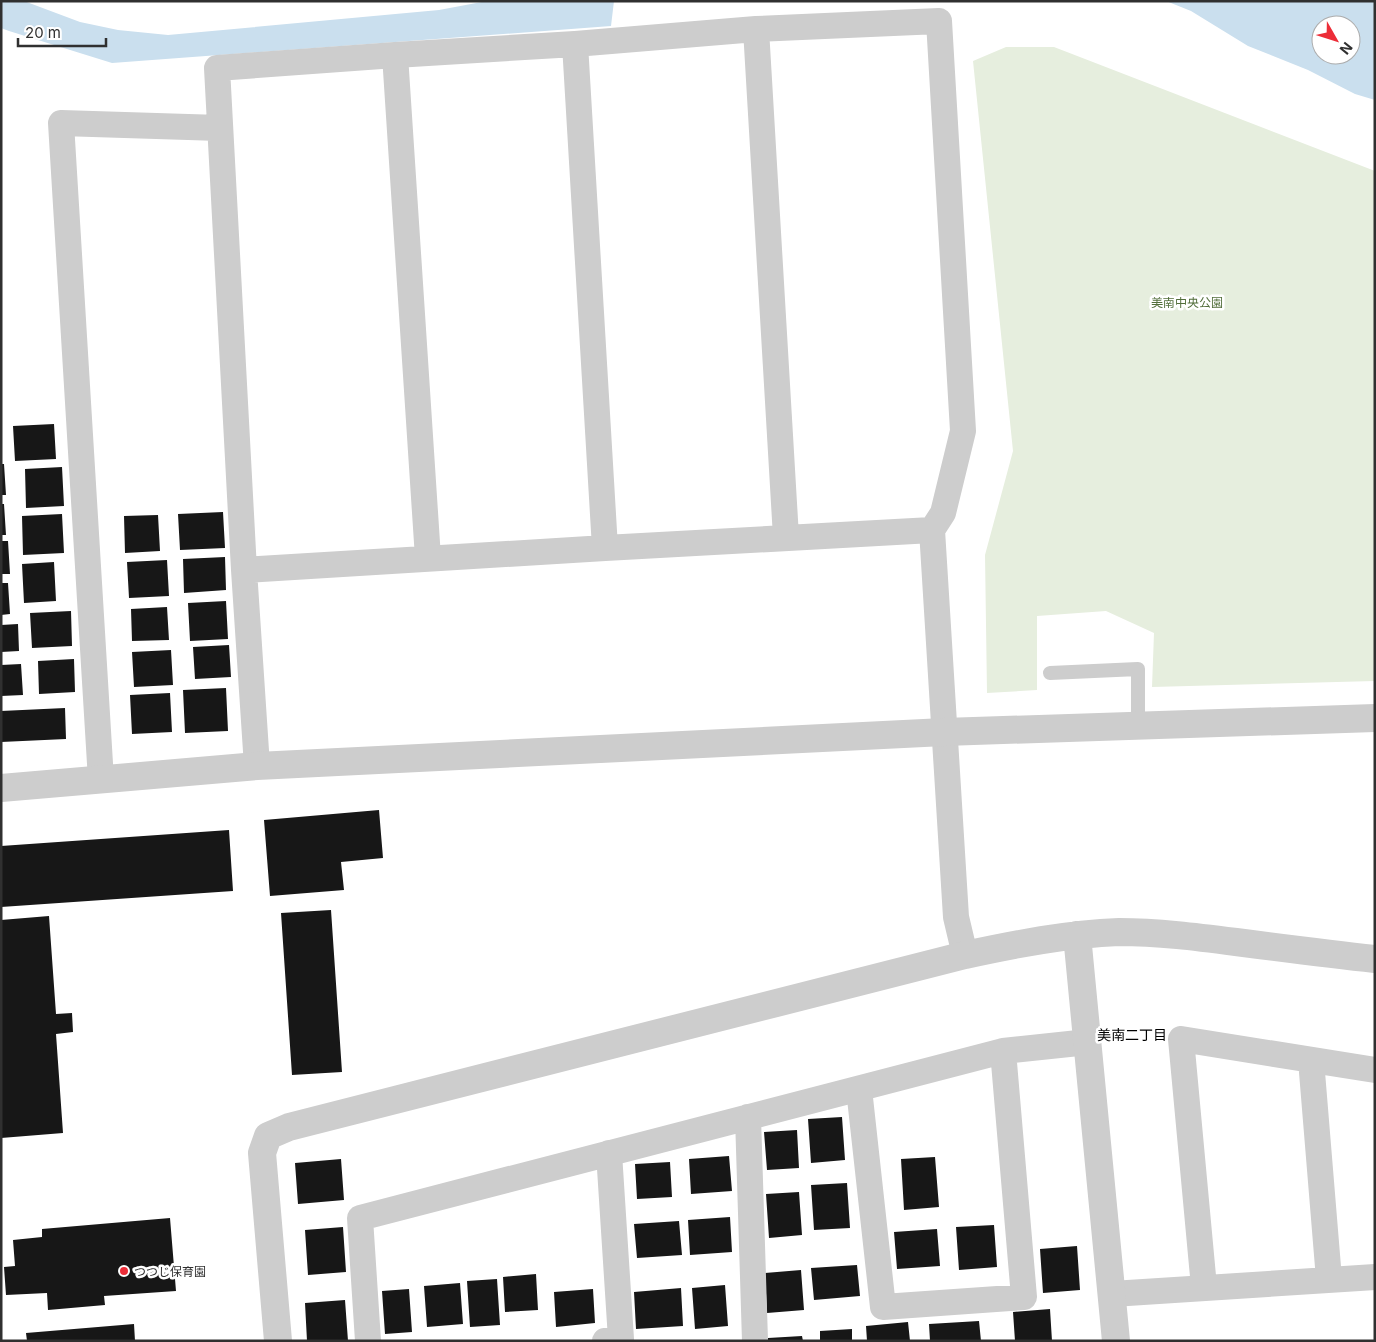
<svg xmlns="http://www.w3.org/2000/svg" width="1376" height="1342" font-family="Inter,'Noto Sans JP',sans-serif">
<style>
.green{fill:#e6eede}
.water{fill:#cadfee;fill-rule:evenodd}
.building{fill:#171717}
.lines{fill:none;stroke-linecap:round;stroke-linejoin:round}
.service{stroke:#cdcdcd;stroke-width:14}
.minor{stroke:#cdcdcd;stroke-width:26}
.tertiary{stroke:#cdcdcd;stroke-width:28}
.poi-dot{fill:#ec2d38;stroke:#fff;stroke-width:2}
.labels{text-anchor:middle;dominant-baseline:central;stroke-width:5;stroke-linejoin:round;paint-order:stroke}
.park-label{font-size:12px;fill:#526e3b;stroke:#fff}
.poi-label{font-size:12px;fill:#303030;stroke:#fff;text-anchor:start}
.neighbourhood-label{font-size:14px;fill:#000;stroke:#fff}
</style>
<rect width="100%" height="100%" fill="#fff"/>
<!-- green -->
<path class="green" d="M 1006,47 L 1054,47 L 1375,171 L 1375,681 L 1152,687 L 1154,633 L 1106,611 L 1037,616 L 1037,690 L 987,693 L 985,555 L 1013,451 L 973,61 Z"/>
<!-- water -->
<path class="water" d="M 1,1 L 24,1 L 80,22 L 118,30 L 168,35 L 439,10 L 487,1 L 614,1 L 611,26 L 112,63 L 9,31 L 1,28 Z
M 1166,1 L 1375,1 L 1375,100 L 1355,94 L 1308,70 L 1248,46 L 1191,11 ZM 1321,25 L 1351,25 L 1351,55 L 1321,55 Z"/>
<!-- building -->
<path class="building" d="M 54,424 L 56,459 L 15,461 L 13,426 Z
M 1,464 L 4,464 L 6,495 L 1,495 Z
M 62,467 L 64,506 L 26,508 L 25,469 Z
M 1,504 L 4,504 L 6,535 L 1,535 Z
M 223,512 L 225,548 L 180,550 L 178,514 Z
M 62,514 L 64,553 L 23,555 L 22,516 Z
M 158,515 L 160,551 L 125,553 L 124,516 Z
M 1,541 L 8,541 L 10,574 L 1,574 Z
M 225,557 L 226,590 L 184,593 L 183,559 Z
M 167,560 L 169,596 L 129,598 L 127,562 Z
M 54,562 L 56,601 L 24,603 L 22,564 Z
M 1,583 L 8,583 L 10,614 L 1,615 Z
M 226,601 L 228,639 L 190,641 L 188,603 Z
M 167,607 L 169,640 L 132,641 L 131,609 Z
M 71,611 L 72,646 L 32,648 L 30,613 Z
M 18,624 L 19,651 L 1,652 L 1,625 Z
M 229,645 L 231,677 L 195,679 L 193,647 Z
M 171,650 L 173,685 L 134,687 L 132,652 Z
M 74,659 L 75,692 L 39,694 L 38,661 Z
M 21,664 L 23,695 L 1,696 L 1,665 Z
M 226,688 L 228,731 L 185,733 L 183,690 Z
M 170,693 L 172,732 L 132,734 L 130,695 Z
M 65,708 L 66,739 L 1,742 L 1,711 Z
M 379,810 L 383,858 L 341,862 L 344,890 L 270,896 L 264,820 Z
M 229,830 L 233,891 L 1,907 L 1,846 Z
M 331,910 L 342,1072 L 292,1075 L 281,913 Z
M 49,916 L 56,1014 L 72,1013 L 73,1032 L 56,1034 L 63,1133 L 1,1138 L 1,920 Z
M 842,1117 L 845,1160 L 811,1163 L 808,1119 Z
M 797,1130 L 799,1168 L 767,1170 L 764,1132 Z
M 729,1156 L 732,1191 L 691,1194 L 689,1159 Z
M 935,1157 L 939,1207 L 904,1210 L 901,1159 Z
M 341,1159 L 344,1200 L 298,1204 L 295,1163 Z
M 670,1162 L 672,1197 L 637,1199 L 635,1164 Z
M 847,1183 L 850,1228 L 814,1230 L 811,1185 Z
M 799,1192 L 802,1235 L 769,1238 L 766,1194 Z
M 730,1217 L 732,1252 L 690,1255 L 688,1220 Z
M 170,1218 L 176,1291 L 104,1296 L 105,1305 L 48,1310 L 47,1293 L 6,1295 L 4,1267 L 15,1266 L 13,1240 L 42,1237 L 42,1229 Z
M 679,1221 L 682,1255 L 637,1258 L 634,1224 Z
M 994,1225 L 997,1267 L 959,1270 L 956,1227 Z
M 343,1227 L 346,1272 L 308,1275 L 305,1230 Z
M 937,1229 L 940,1266 L 897,1269 L 894,1232 Z
M 1077,1246 L 1080,1290 L 1043,1293 L 1040,1249 Z
M 857,1265 L 860,1296 L 814,1300 L 811,1268 Z
M 801,1270 L 804,1310 L 767,1313 L 765,1273 Z
M 536,1274 L 538,1310 L 505,1312 L 503,1277 Z
M 497,1279 L 500,1325 L 470,1327 L 467,1281 Z
M 460,1283 L 463,1324 L 427,1327 L 424,1286 Z
M 725,1285 L 728,1326 L 695,1329 L 692,1288 Z
M 681,1288 L 683,1326 L 636,1329 L 634,1292 Z
M 409,1289 L 412,1332 L 385,1334 L 382,1291 Z
M 593,1289 L 595,1323 L 556,1327 L 554,1292 Z
M 345,1300 L 348,1341 L 307,1341 L 305,1303 Z
M 1050,1309 L 1052,1341 L 1015,1341 L 1013,1312 Z
M 979,1321 L 981,1341 L 930,1341 L 929,1324 Z
M 908,1322 L 910,1341 L 867,1341 L 866,1326 Z
M 134,1324 L 135,1341 L 27,1341 L 26,1333 Z
M 852,1329 L 852,1341 L 820,1341 L 820,1331 Z
M 802,1336 L 803,1341 L 768,1341 L 768,1338 Z"/>
<g class="lines">
<!-- service -->
<path class="service" d="M 1050,673 L 1138,669 L 1138,725"/>
<!-- minor -->
<path class="minor" d="M 756,29 L 786,537
M 575,44 L 605,548
M 395,55 L 428,558
M 244,570 L 605,548 L 932,530
M 257,766 L 244,570 L 217,68 L 395,55 L 575,44 L 756,29 L 939,21 L 963,431 L 943,513 L 932,530 L 956,917 L 965,955
M 101,780 L 61,123 L 220,128
M 1311,1060 L 1329,1279
M 859,1089 L 883,1307 L 1024,1297 L 1003,1051
M 748,1117 L 755,1341
M 1204,1287 L 1181,1039 L 1375,1070
M 1112,1294 L 1375,1277
M 368,1341 L 360,1218 L 1003,1051 L 1088,1042
M 605,1341 L 621,1339 L 609,1153"/>
<!-- tertiary -->
<path class="tertiary" d="M 1,788 L 257,766 L 944,732 L 1375,718
M 1077,935 L 1116,1341
M 278,1341 L 262,1153 L 268,1136 L 289,1127 L 965,955 C 1016,944 1067,934 1119,932 C 1158,932 1197,937 1236,942 C 1282,948 1328,954 1375,959"/>
</g>
<!-- markers -->
<circle class="poi-dot" cx="124" cy="1271" r="5"/>
<g class="labels">
<!-- park labels -->
<g class="park-label">
<text x="1187" y="302">美南中央公園</text>
</g>
<!-- poi labels -->
<g class="poi-label">
<text x="134" y="1271">つつじ保育園</text>
</g>
<!-- neighbourhood labels -->
<g class="neighbourhood-label">
<text x="1132" y="1034">美南二丁目</text>
</g>
</g>
<!-- border -->
<rect width="1376" height="1342" fill="none" stroke="#303030" stroke-width="5"/>
<!-- north arrow -->
<g transform="translate(1336 40) rotate(129)"><circle r="24" fill="#ffffff" stroke="#acacac"/>
<path d="M0-4L9 19L0 12L-9 19Z" fill="#ec2d38"/>
<text y="-8" font-size="14" font-weight="bold" text-anchor="middle" fill="#303030">N</text>
</g>
<!-- scale -->
<path d="M18 38v8h88v-8" fill="none" stroke="#303030" stroke-width="2.5"/>
<text x="25" y="38" font-size="15" fill="#303030" stroke="#ffffff" stroke-width="4" paint-order="stroke">20 m</text>
</svg>
